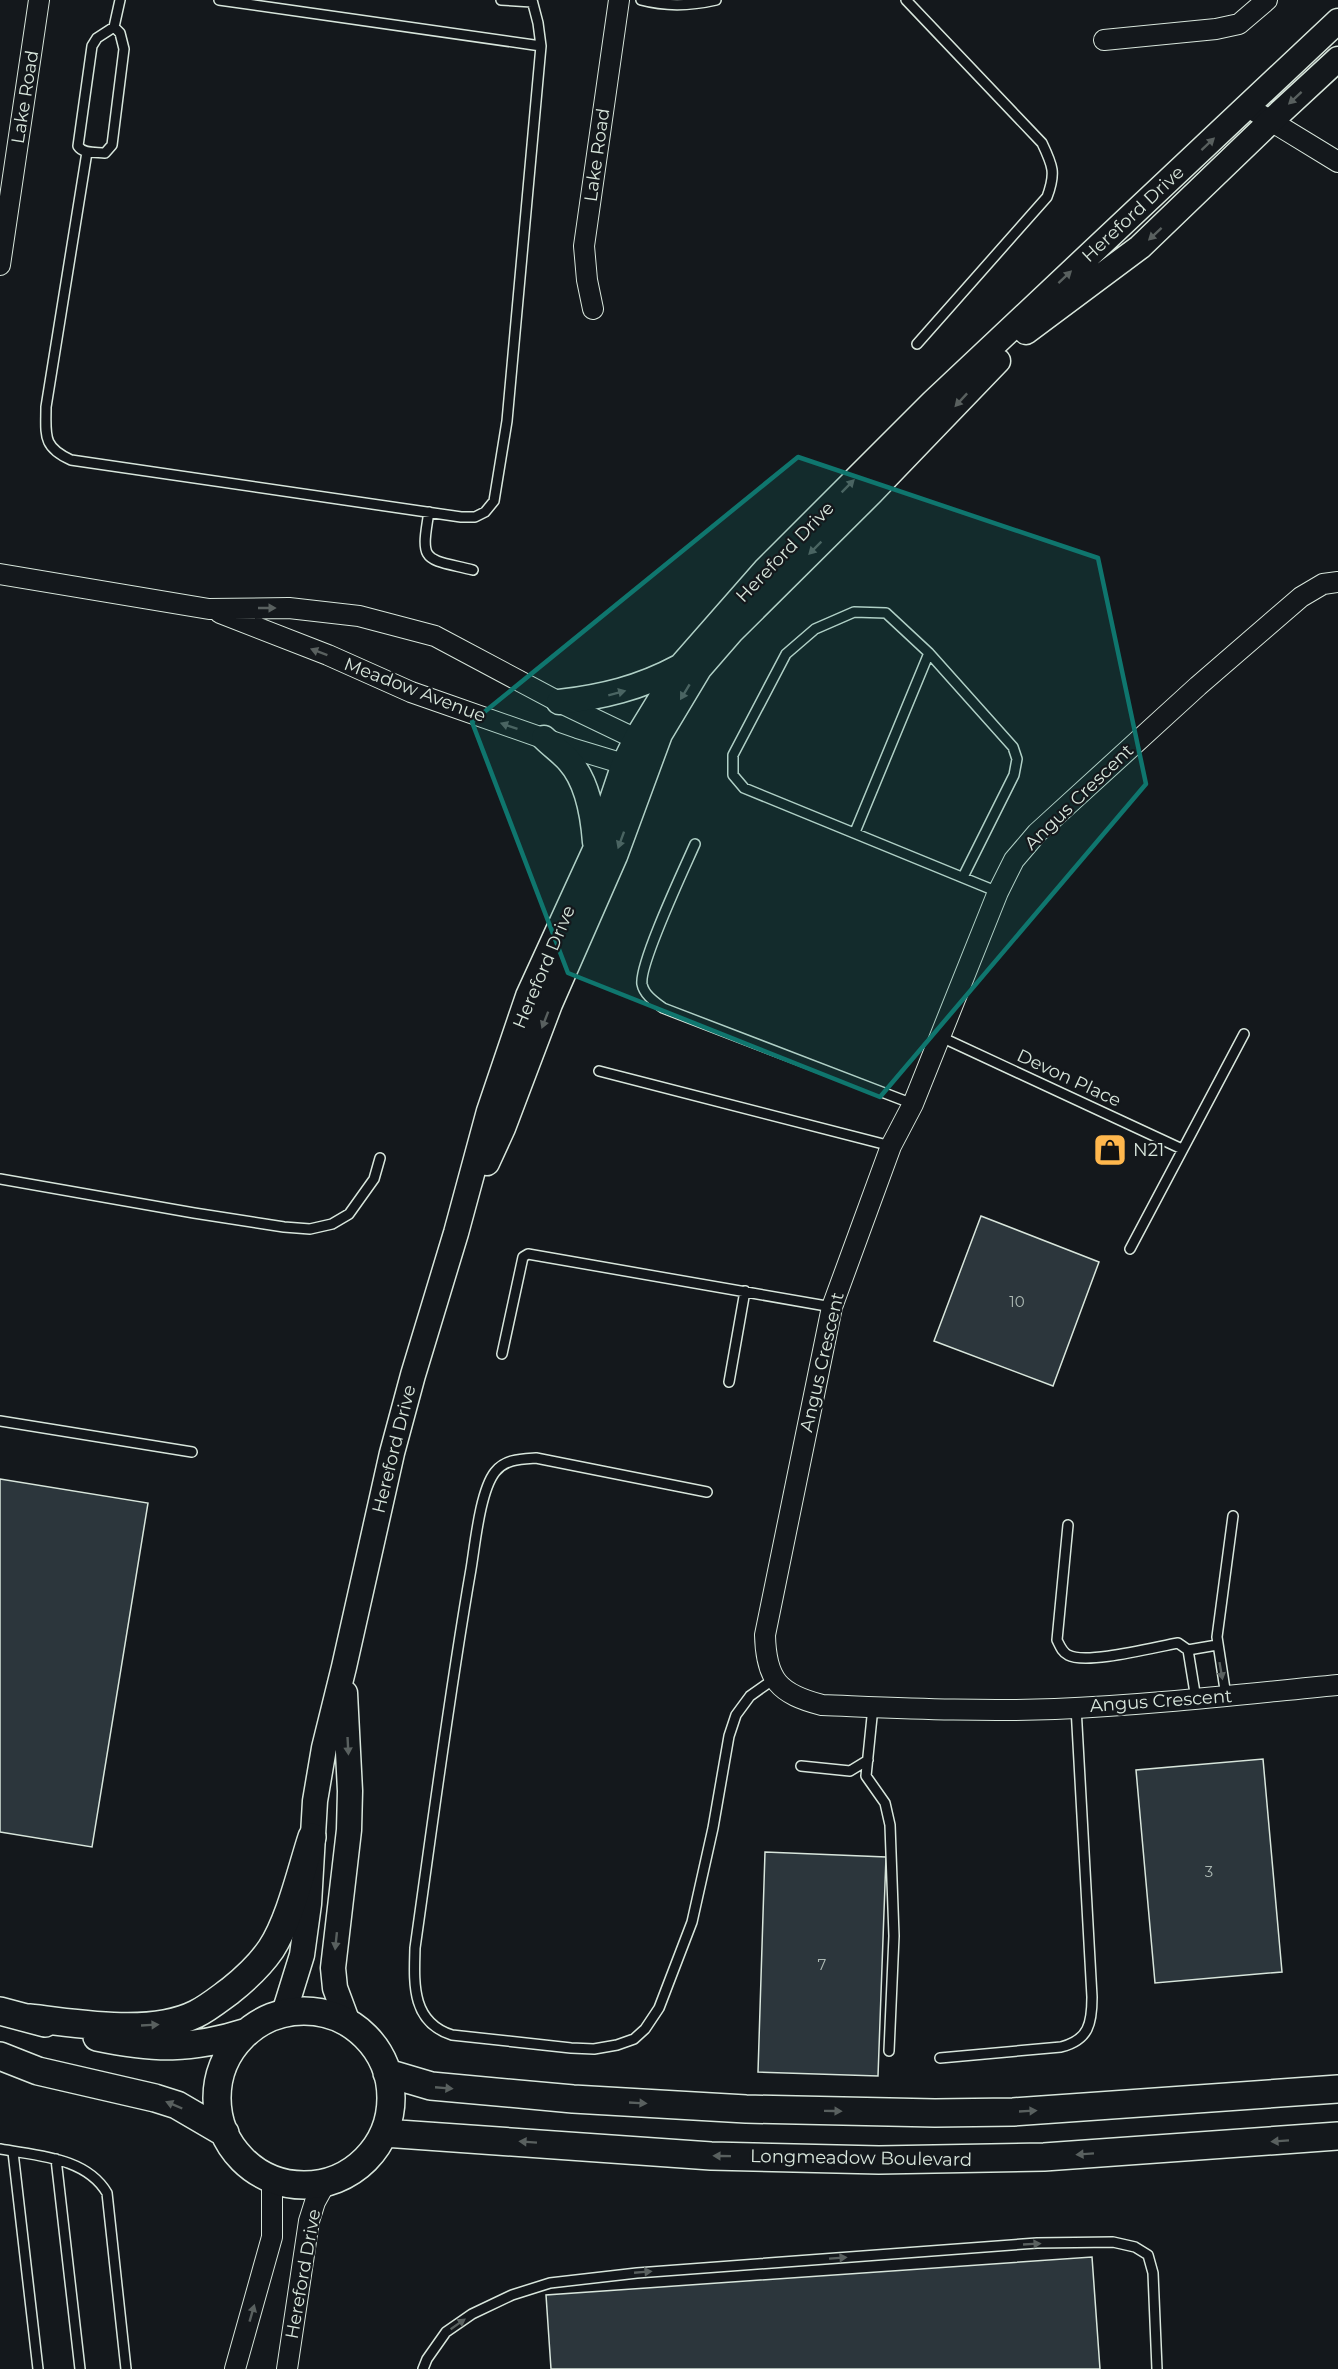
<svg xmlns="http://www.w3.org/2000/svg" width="1338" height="2369" font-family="Montserrat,sans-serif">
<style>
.building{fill:#2c363c;stroke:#d8e6dc;stroke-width:1.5}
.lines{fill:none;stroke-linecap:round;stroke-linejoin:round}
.service-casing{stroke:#d8e6dc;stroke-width:12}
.minor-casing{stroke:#d8e6dc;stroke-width:22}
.tertiary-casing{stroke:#d8e6dc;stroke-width:27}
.secondary-casing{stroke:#d8e6dc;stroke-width:30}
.service{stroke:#14181c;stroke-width:9}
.minor{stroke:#14181c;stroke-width:20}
.tertiary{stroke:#14181c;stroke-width:24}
.secondary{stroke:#14181c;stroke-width:27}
.oneway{fill:#59605f}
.marked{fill:#0f766e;fill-opacity:0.2;stroke:#0f766e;stroke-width:4.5;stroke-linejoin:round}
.labels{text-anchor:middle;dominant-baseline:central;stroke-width:4.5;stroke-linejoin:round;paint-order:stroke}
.number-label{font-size:15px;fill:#adbab4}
.street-label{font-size:18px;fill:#d8e6dc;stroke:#14181c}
.poi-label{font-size:18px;fill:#d8e6dc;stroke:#14181c;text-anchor:start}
</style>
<rect width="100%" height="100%" fill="#14181c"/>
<!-- building -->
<path class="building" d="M 981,1216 L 1099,1262 L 1053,1386 L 934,1341 Z
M 0,1479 L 148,1503 L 92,1847 L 0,1832 Z
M 1263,1759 L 1282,1972 L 1155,1983 L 1136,1770 Z
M 765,1852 L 886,1857 L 878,2076 L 758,2072 Z
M 1092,2257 L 1100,2369 L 551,2369 L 546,2295 Z"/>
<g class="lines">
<defs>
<path id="service" d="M 219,0 L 541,46
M 501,0 L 532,2
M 641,0 C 667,7 690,6 716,0
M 906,0 L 1042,143 C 1053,166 1056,173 1047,197 L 917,344
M 114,27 L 120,33 L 124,49 L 112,145 L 105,153 C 96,152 83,154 78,146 L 92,46 L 97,38 Z
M 114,27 L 120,0
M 87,152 L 46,407 C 46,435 42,447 71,460 L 461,517 L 475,517 L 485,512 L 494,501 L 507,421 L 541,46 L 538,23 L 532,0
M 429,512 C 420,564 424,558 473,570
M 855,832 L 929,653
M 695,844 C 684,869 639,964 642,984 C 644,995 655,1002 663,1008 L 913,1104
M 963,877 L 1014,775 L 1017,759 L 1013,747 L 929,653 L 886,613 L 854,612 L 815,629 L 786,654 L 733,755 L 733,775 L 744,788 L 998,892
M 941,1037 L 1182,1149
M 599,1071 L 891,1146
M 0,1179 L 194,1213 L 284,1227 L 310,1229 L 332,1224 L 349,1214 L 374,1179 L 380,1158
M 1130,1249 L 1244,1034
M 502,1354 L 523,1257 L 528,1254 L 832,1307
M 729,1382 L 745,1291
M 0,1421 L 192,1452
M 707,1492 L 536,1458 C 521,1459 505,1459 495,1472 C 480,1491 475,1545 471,1569 C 449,1695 433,1821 415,1948 C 414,1983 411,2022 452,2035 L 571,2048 L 594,2049 L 617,2045 L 634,2039 L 645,2029 L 659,2008 L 692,1922 L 713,1828 L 729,1736 L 736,1715 L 750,1696 L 774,1679
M 1068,1525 L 1057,1640 C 1060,1646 1062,1652 1068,1655 C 1086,1665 1155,1647 1178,1643 L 1188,1650 L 1196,1699
M 1188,1650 L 1217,1645
M 1226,1696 L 1217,1637 L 1233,1516
M 873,1707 L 866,1776 L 885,1803 L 890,1825 L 894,1936 L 889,2051
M 801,1766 L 850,1771 L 868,1760
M 940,2058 L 1061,2047 C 1089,2040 1092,2023 1092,1997 L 1076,1707
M 0,2149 C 37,2156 86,2157 107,2193 L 126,2369
M 13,2152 L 38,2369
M 56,2159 L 80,2369
M 423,2369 L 427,2359 L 446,2332 L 472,2314 L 512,2295 L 550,2283 L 637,2273 L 1037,2243 L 1113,2242 L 1135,2247 L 1148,2255 L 1153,2273 L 1157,2369"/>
<path id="minor" d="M 1104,40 L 1216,29 L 1239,24 L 1267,0
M 1248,107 L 1338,162
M 0,265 L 39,0
M 593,309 L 587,280 L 584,246 L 619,0
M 0,574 L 209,609 L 289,608 L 359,616 L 435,636 L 559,702 L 636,739
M 1338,582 L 1323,584 L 1301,597 L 1198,686 L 1037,833 L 1014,860 L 998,892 L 913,1104 L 891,1146 L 832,1307 L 765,1635 C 766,1680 779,1694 822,1705 C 900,1708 978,1712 1055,1709 C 1150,1705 1244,1694 1338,1685
M 220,613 L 328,655 L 411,692 L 571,748 L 624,764
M 235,2369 L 272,2237 L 272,2179
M 287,2369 L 309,2221 L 315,2202 L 326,2182"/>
<path id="tertiary" d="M 1026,332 L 1140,247 L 1271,121 L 1338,59
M 559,702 C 602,697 640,688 679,667
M 544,738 C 552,746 562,753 569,761 C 588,782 593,815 595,842
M 487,1163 L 503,1128 L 550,1004 L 615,856 L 660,734 L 699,669 L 732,631 L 872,492 L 998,361
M 345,1693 L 350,1791 L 349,1830 L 333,1968 L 335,1988 L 348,2023
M 284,2013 L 302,1955 L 309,1904 L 315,1801 L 324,1748 L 344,1667 L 392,1453 L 413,1375 L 456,1233 L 489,1111 L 528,996 L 595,850 L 624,764 L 636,739 L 680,667 L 766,569 L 933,402 L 1338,21"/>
<path id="secondary" d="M 0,2011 L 45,2023
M217 2098a87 87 0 1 1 174 0a87 87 0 1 1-174 0Z
M 29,2018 C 78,2023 150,2037 196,2014 C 208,2008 219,1999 230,1991 C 245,1979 260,1965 271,1949 C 290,1920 301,1871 312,1837
M 97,2037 C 154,2049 191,2050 247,2032
M 0,2056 L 38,2071 L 155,2098 L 177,2105 L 225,2133
M 387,2073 L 431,2086 L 573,2099 L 746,2109 L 935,2113 L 1013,2112 L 1338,2089
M 384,2133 L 711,2156 L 879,2160 L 1044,2157 L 1338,2136"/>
</defs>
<!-- service casing -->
<use href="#service" class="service-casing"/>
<!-- minor casing -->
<use href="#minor" class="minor-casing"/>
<!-- tertiary casing -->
<use href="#tertiary" class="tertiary-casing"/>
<!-- secondary casing -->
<use href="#secondary" class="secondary-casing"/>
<!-- service -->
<use href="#service" class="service"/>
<!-- minor -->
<use href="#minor" class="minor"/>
<!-- tertiary -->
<use href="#tertiary" class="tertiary"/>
<!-- secondary -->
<use href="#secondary" class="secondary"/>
</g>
<!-- one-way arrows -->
<defs><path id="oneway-solid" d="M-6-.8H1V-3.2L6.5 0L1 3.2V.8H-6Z" transform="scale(1.5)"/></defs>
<g class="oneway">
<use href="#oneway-solid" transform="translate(1295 98) rotate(137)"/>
<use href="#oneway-solid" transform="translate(1208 144) rotate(-43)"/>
<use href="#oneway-solid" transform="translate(1155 234) rotate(137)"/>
<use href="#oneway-solid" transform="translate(1065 277) rotate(-43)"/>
<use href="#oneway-solid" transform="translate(961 400) rotate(133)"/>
<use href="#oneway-solid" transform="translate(848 486) rotate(-45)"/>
<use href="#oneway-solid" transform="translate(815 548) rotate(135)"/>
<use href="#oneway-solid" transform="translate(267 608)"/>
<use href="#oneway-solid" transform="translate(319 652) rotate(-159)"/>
<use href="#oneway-solid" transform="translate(685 692) rotate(121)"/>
<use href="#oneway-solid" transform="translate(617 693) rotate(-15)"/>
<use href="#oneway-solid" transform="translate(509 726) rotate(-161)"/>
<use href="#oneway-solid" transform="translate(621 840) rotate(110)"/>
<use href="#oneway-solid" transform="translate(545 1020) rotate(111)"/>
<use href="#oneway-solid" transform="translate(1221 1671) rotate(80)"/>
<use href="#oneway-solid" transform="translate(348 1746) rotate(87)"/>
<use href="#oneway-solid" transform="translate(336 1941) rotate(96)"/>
<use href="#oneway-solid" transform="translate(150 2025) rotate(-3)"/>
<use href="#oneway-solid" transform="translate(444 2088) rotate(5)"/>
<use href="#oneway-solid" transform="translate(638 2103) rotate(3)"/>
<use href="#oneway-solid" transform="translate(174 2105) rotate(-157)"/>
<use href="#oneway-solid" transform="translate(833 2111) rotate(1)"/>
<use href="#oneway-solid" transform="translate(1028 2111) rotate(-3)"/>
<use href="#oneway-solid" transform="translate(1280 2141) rotate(176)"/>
<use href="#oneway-solid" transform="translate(528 2142) rotate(-176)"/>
<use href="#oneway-solid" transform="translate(1085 2154) rotate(176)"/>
<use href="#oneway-solid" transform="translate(722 2156) rotate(-179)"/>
<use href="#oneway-solid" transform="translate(1032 2244) rotate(-3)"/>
<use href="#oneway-solid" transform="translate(838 2258) rotate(-4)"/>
<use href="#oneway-solid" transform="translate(643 2272) rotate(-5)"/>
<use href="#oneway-solid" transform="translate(252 2313) rotate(-74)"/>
<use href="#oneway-solid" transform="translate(458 2324) rotate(-35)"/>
</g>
<!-- marked area -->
<path class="marked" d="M 798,457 L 1098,558 L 1146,784 L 880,1097 L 568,973 L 472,722 Z"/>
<!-- icons -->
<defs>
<symbol id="shop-square" viewBox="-11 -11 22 22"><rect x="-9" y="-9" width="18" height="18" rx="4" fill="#ffb74d" stroke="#14181c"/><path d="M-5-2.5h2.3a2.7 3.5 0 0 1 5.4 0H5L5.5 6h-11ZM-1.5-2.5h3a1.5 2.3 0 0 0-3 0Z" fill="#111"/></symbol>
</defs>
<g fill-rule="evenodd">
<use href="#shop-square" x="1091" y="1131" width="38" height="38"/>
</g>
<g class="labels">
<!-- number labels -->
<g class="number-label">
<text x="1017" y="1301">10</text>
<text x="1209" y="1871">3</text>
<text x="822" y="1964">7</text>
</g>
<!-- street labels -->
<g class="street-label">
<text transform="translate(25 97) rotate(-81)">Lake Road</text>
<text transform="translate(597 155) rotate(-82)">Lake Road</text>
<text transform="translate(1133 214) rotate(-43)">Hereford Drive</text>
<text transform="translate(785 552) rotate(-46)">Hereford Drive</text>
<text transform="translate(415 690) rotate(21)">Meadow Avenue</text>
<text transform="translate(1079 797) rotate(-44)">Angus Crescent</text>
<text transform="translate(544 967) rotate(-67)">Hereford Drive</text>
<text transform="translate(1069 1078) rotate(25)">Devon Place</text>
<text transform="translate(822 1362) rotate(-77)">Angus Crescent</text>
<text transform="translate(394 1449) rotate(-76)">Hereford Drive</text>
<text transform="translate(1161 1701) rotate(-4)">Angus Crescent</text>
<text transform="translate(861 2158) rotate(1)">Longmeadow Boulevard</text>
<text transform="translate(303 2274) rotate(-80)">Hereford Drive</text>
</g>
<!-- poi labels -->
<g class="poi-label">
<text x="1133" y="1150">N21</text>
</g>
</g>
</svg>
